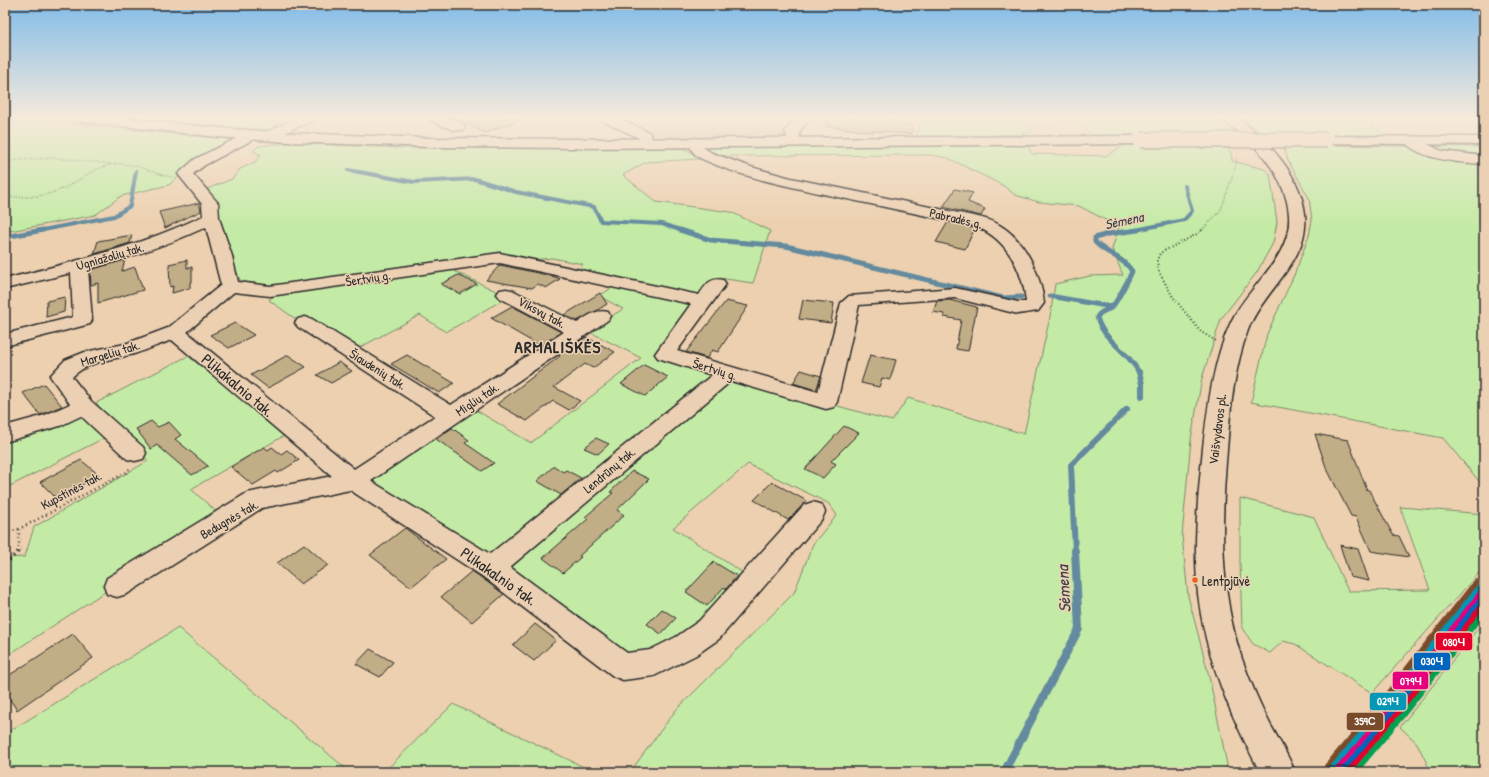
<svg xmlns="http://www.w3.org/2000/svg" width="1489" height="777" font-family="'Patrick Hand',sans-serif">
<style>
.built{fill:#dbc3a1}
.green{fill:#c4eba6;stroke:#788b68}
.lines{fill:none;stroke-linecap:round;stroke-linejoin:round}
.stream-far3{stroke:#638a9e;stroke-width:4}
.stream-far2{stroke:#638a9e;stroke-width:5}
.stream-far1{stroke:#638a9e;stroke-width:6}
.stream{stroke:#638a9e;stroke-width:8}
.building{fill:#c1ad86;stroke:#2b2b2b}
.minor-casing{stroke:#2b2b2b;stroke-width:3}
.major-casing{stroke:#2b2b2b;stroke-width:3}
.path-far3{stroke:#2b2b2b;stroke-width:1.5;stroke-dasharray:0.5 2;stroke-linecap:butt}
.path-far2{stroke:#2b2b2b;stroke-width:2;stroke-dasharray:1 2.5;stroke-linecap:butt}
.path-far1{stroke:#2b2b2b;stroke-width:2.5;stroke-dasharray:1 3.5;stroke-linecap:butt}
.path{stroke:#2b2b2b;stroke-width:3.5;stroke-dasharray:1.5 4;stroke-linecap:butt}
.minor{fill:#ecd0b3;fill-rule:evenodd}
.major{fill:#ecd0b3;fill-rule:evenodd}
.major-bridge-casing{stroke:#2b2b2b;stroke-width:17;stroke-linecap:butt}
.major-bridge{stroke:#ecd0b3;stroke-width:15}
.rail-1-casing{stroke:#ecd0b3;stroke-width:8}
.rail-2-casing{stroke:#ecd0b3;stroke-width:8}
.rail-3-casing{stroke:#ecd0b3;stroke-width:8}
.rail-4-casing{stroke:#ecd0b3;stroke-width:8}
.rail-5-casing{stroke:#ecd0b3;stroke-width:8}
.rail-6-casing{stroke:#ecd0b3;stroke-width:8}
.rail-1{stroke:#e5007d;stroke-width:5.5}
.rail-2{stroke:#0065bd;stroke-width:5.5}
.rail-3{stroke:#0696b6;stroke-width:5.5}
.rail-4{stroke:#e4002b;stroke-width:5.5}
.rail-5{stroke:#7a4b2a;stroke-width:5.5}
.rail-6{stroke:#02a04f;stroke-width:5.5}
.bus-dot{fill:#e86222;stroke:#ecd0b3;stroke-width:1.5}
.labels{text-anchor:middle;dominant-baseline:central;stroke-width:3;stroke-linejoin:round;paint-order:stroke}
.street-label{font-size:13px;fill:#2b2b2b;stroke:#ecd0b3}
.water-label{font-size:14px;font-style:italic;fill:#394348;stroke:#ecd0b3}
.near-bus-label{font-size:14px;fill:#2b2b2b;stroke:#ecd0b3;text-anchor:start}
.near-street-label{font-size:16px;fill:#2b2b2b;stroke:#ecd0b3}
.district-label{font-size:17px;font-weight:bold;letter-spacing:1px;fill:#2b2b2b;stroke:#ecd0b3}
.near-water-label{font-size:17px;font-style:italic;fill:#394348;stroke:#ecd0b3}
.line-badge{stroke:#ecd0b3;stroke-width:1.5}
.badge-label{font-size:11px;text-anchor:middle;font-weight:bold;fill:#fff}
</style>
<rect width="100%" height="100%" fill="#ecd0af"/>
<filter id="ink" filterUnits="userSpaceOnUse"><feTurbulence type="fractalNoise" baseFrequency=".025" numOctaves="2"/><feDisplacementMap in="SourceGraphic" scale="8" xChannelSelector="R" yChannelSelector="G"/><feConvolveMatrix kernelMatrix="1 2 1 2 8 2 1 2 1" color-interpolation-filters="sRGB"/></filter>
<g filter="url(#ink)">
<!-- built -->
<path class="built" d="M 736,117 L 799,117 L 797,129 L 799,134 L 808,137 L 666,138 L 635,125 L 667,118 L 693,124 L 733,123 Z"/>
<!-- green -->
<path class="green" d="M 5,117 L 24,117 L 79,125 L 228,139 L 233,143 L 196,160 L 169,185 L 121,196 L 95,215 L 5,232 Z
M 111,117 L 252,117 L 285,124 L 274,129 L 268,130 Z
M 930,117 C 953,117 1021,112 1034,131 L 1024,134 L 916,138 L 920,124 Z
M 1049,117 L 1217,117 L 1223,122 L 1230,133 L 1230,135 L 1092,135 L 1074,121 Z
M 1241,117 L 1358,117 L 1387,136 L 1263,135 Z
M 289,143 L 396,148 L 681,148 L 689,151 L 699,159 L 646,162 L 623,175 L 656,202 L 731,212 L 770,231 L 753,283 L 719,278 L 702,295 L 694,295 L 579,270 L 583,264 L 552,258 L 530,260 L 506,255 L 276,287 L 252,285 L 240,280 L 226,243 L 217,208 L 207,189 L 232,179 L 240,169 L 255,162 L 261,155 L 253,151 L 258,146 Z
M 870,145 L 1027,145 L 1032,154 L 1106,156 L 1124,145 L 1225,145 L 1231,153 L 1232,161 L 1264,169 L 1270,174 L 1277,222 L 1273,243 L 1257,272 L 1221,319 L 1202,378 L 1191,439 L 1182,536 L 1188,596 L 1209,676 L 1227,765 L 1224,772 L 630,772 L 676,710 L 794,593 L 813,544 L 837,515 L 828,503 L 748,464 L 673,528 L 748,576 L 704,627 L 625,661 L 371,480 L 474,409 L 531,443 L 641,358 L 588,331 L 623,309 L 599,296 L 615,286 L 698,303 L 660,357 L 892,421 L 908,398 L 1024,434 L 1050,317 L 1055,284 L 1090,276 L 1123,275 L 1112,249 L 1119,227 L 1079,206 L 1039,202 L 1015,195 L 1004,186 L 948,158 L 931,155 L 724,156 L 711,154 L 703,150 L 708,147 Z
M 1283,145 L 1484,147 L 1484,216 L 1479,219 L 1484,226 L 1484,487 L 1443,438 L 1251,402 L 1267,334 L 1295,273 L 1309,236 L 1312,220 L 1309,198 L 1288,160 Z
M 448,268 L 508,297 L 446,332 L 420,315 L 346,355 L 269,300 L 278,293 Z
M 188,356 L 287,434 L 191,489 L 221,516 L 5,657 L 5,537 L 7,537 L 7,558 L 25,557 L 34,527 L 148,461 L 96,403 Z
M 82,414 L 104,438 L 12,485 L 5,486 L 5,440 Z
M 1240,498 L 1314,517 L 1348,591 L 1430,590 L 1400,507 L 1484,514 L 1484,567 L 1372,693 L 1295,644 L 1283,641 L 1270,653 L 1253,644 L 1242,628 L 1240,562 Z
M 1484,621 L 1484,772 L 1431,772 L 1417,743 L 1400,727 Z
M 178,628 L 350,772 L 5,772 L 5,734 Z
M 453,704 L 594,772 L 384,772 Z"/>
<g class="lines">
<!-- stream-far3 -->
<path class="stream-far3" d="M 348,170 L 414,182 L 475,179 L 516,192 L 594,207 L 601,221 L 662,224 L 683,231
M 38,231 L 114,216 L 130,206 L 136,171
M 1131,231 L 1184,220 L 1192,211 L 1185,186"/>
<!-- stream-far2 -->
<path class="stream-far2" d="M 680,230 L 711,240 L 786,246 L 1003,298 L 1021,297
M 1138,230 L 1108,234 L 1095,238 L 1095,242 C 1106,254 1123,257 1132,271 C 1130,277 1116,303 1112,307 C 1107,312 1102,309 1097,317 C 1103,341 1129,351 1139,373
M 5,237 L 43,230
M 1050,296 L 1112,307"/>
<!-- stream-far1 -->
<path class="stream-far1" d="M 1139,372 L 1142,384 L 1142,396
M 1075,552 L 1071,465 L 1127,409"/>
<!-- stream -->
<path class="stream" d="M 1004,772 L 1079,629 L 1075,551"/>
</g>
<!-- building -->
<path class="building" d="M 453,117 L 522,117 L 522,119 L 485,133 Z
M 827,117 L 881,117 L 914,126 L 912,134 L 874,131 L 873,132 L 826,126 Z
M 955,189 L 973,193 L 968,202 L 985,209 L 981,216 L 943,207 Z
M 199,203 L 201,211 L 165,228 L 159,212 Z
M 948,222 L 975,228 L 965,249 L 936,242 Z
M 132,235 L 130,243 L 94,254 L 98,241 Z
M 125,260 L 122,271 L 135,267 L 143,290 L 98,303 L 98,283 L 91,285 L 90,270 Z
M 187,260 L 187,268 L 192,267 L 192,282 L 190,282 L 190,288 L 172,293 L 173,286 L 170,287 L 169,264 Z
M 500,265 L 552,276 L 560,279 L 546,288 L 538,284 L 532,288 L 486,280 Z
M 458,275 L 477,284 L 460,294 L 441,284 Z
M 600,293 L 607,304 L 596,311 L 577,321 L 564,315 Z
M 65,297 L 64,312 L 46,317 L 47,301 Z
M 803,300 L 834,303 L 831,323 L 799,319 Z
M 949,300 L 977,307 L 968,351 L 956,349 L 961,320 L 944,317 L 944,314 L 933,312 L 937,301 Z
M 726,301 L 748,306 L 718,352 L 712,350 L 707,358 L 686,352 Z
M 512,306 L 561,332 L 540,346 L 491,318 Z
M 235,323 L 254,335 L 229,348 L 210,335 Z
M 586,337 L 615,352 L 593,368 L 585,364 L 554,387 L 580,401 L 569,410 L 553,401 L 527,421 L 497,404 L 560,356 L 558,355 Z
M 288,355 L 306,367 L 268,388 L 251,375 Z
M 407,355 L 437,373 L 454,383 L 439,393 L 391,364 Z
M 870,355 L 896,360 L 890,380 L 882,378 L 879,387 L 861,383 Z
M 339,362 L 352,371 L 331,383 L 317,375 Z
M 644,365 L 668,377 L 645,396 L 621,384 Z
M 801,370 L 821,376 L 816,390 L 793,383 Z
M 44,384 L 62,406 L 40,415 L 23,393 Z
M 151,421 L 158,427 L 169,422 L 181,435 L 175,439 L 208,466 L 192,475 L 157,445 L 151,449 L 136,429 Z
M 844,426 L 859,433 L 831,461 L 836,464 L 823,478 L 805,469 Z
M 452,428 L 469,440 L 465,443 L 494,463 L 482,471 L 436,439 Z
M 1315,434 L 1348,440 L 1367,490 L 1369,490 L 1393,535 L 1399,536 L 1409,557 L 1371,551 L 1356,517 L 1351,516 L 1326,467 Z
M 596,438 L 609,444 L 598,454 L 584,448 Z
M 264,447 L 268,450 L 272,447 L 281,454 L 287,450 L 299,460 L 278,473 L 276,471 L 253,485 L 231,467 Z
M 81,460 L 99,475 L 57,499 L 40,482 Z
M 554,466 L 563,472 L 566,470 L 581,478 L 561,495 L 537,481 Z
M 632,471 L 649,479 L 617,510 L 624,515 L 579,556 L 581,557 L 563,573 L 543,558 L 588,519 L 585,517 L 613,493 L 610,492 Z
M 772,482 L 807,501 L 788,520 L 754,500 Z
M 405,528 L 446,559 L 411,587 L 370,555 Z
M 304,544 L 328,565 L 301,584 L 277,563 Z
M 1340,545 L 1358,549 L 1369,581 L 1350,577 Z
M 714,562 L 737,576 L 726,589 L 724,587 L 707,606 L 686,592 Z
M 472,571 L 504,594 L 472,622 L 441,597 Z
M 662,609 L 676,618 L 661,634 L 647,624 Z
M 535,624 L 556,640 L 534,661 L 513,645 Z
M 73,634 L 93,658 L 17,710 L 5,692 L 5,678 Z
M 370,649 L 393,662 L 380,677 L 356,664 Z"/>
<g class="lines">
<defs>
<path id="minor" d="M 298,117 L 317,117 L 316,120 L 295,128 L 274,139 L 264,139 L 262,136 L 264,133 Z
M 428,117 C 439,117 457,116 465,127 L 463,130 L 453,130 L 429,120 Z
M 600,117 L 617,117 L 650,133 L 654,143 L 652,146 L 647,147 L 642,146 L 639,138 L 601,120 Z
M 798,117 L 811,117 L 799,132 L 801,142 L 799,145 L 794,146 L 789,145 L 785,131 Z
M 251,131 L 256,132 L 258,135 L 256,138 L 205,165 L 193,174 L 218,203 L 219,218 L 232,256 L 238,282 L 270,286 L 500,253 L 699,295 C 706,285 710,277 723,280 L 726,284 L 677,351 L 818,392 L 841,303 L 849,296 L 955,288 L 1018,302 L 1026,302 C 1023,270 1006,237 974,226 C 926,216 877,205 828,195 C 786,186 741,177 702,159 C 695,156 691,150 689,143 L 691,140 L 696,139 L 701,140 L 704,148 L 712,153 L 751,167 L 791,178 L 978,217 C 987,219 996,222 1004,228 C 1027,244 1041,276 1044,303 L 1038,311 L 1018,314 L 955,298 L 859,305 L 837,402 L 834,407 L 826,409 L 731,381 L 510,567 L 627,653 L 650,650 L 676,637 L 699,621 L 804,505 L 813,502 L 822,505 L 825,512 L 822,519 L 719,639 L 696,655 L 654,676 L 623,680 L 613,676 L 482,576 L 350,490 L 262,508 L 127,594 L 117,597 L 107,594 L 104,586 L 107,578 L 247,493 L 332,476 L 172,340 C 160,344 147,350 134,354 C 112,360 90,360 72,377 L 91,401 L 143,447 L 146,453 L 143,459 L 135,461 L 127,459 L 81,416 L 60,426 L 5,442 L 5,426 L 45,415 L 70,404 L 50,376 L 65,360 L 85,352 L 125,344 L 168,328 L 221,285 L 206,227 C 168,245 128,258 88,269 L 92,320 L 90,324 L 5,346 L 5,334 L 73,317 L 71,273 L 5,289 L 5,279 C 73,262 140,246 203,216 L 202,204 L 178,174 L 195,159 ZM 500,263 L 691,304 L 655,354 L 658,358 L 712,375 L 490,554 L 371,481 L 608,320 L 610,316 L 608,312 C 595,309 587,317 577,323 L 512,290 L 506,289 L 500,290 L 497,294 L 500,298 L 564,332 L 451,405 L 312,319 L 305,317 L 298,319 L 295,323 L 298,327 L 435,416 L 354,469 L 187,332 L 234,292 L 270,296 Z
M 1410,136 L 1442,151 L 1484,156 L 1484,164 C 1462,163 1417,160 1403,140 L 1405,137 Z"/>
<path id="major" d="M 68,117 L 110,117 L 218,128 L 289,133 L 432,138 L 575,139 L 1140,136 L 1145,137 L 1147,140 L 1145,143 L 1140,144 L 575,148 L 432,147 L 289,142 L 218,137 L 75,121 L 70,120 Z
M 1221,117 L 1237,117 C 1267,140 1301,175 1305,214 C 1310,261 1263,290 1248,330 C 1234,369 1230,409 1227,450 C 1221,520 1219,591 1242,659 C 1250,681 1259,703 1270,724 C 1279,740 1288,755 1295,772 L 1260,772 C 1231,716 1205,657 1198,594 C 1193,545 1198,496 1203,448 C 1208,405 1213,361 1231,322 C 1248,285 1292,259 1289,215 C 1287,185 1267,158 1246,138 C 1238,131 1228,126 1221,117 Z
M 1327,136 L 1484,137 L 1484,145 L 1322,143 L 1320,140 L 1322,137 Z"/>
</defs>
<!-- minor casing -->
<use href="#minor" class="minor-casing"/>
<!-- major casing -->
<use href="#major" class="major-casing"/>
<!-- path-far3 -->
<path class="path-far3" d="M 1175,117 L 1189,122
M 5,161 L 55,158 L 112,164
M 5,197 C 27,198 48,197 68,186 C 83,178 97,166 115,164 C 135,162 153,174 172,177
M 1201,231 L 1221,210 L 1237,162 L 1235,157"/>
<!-- path-far2 -->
<path class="path-far2" d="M 1202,230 L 1199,233 L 1160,253 L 1157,261 L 1159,272 L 1173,297 L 1201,332 L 1216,341"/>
<!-- path-far1 -->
<path class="path-far1" d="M 19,529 L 19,552
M 5,533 L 19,529 L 127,472 L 130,468"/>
<!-- path -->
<path class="path" d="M 5,564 L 19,551"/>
<!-- minor -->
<use href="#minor" class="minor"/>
<!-- major -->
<use href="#major" class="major"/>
<defs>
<path id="major-bridge" d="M 1140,140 L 1327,140"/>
</defs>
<!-- major-bridge casing -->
<use href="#major-bridge" class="major-bridge-casing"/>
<!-- major-bridge -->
<use href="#major-bridge" class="major-bridge"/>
<defs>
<path id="rail-1" d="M 1335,772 L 1389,708 L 1484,588"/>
<path id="rail-2" d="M 1342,772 L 1393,711 L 1484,596"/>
<path id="rail-3" d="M 1331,769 L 1385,705 L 1480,585"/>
<path id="rail-4" d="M 1348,772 L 1397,714 L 1484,604"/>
<path id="rail-5" d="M 1327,766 L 1381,702 L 1476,582"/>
<path id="rail-6" d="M 1355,772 L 1401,717 L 1484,612"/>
</defs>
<!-- rail-1 casing -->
<use href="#rail-1" class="rail-1-casing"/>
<!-- rail-2 casing -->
<use href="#rail-2" class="rail-2-casing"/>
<!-- rail-3 casing -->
<use href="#rail-3" class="rail-3-casing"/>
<!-- rail-4 casing -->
<use href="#rail-4" class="rail-4-casing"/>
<!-- rail-5 casing -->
<use href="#rail-5" class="rail-5-casing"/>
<!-- rail-6 casing -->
<use href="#rail-6" class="rail-6-casing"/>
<!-- rail-1 -->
<use href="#rail-1" class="rail-1"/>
<!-- rail-2 -->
<use href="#rail-2" class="rail-2"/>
<!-- rail-3 -->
<use href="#rail-3" class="rail-3"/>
<!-- rail-4 -->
<use href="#rail-4" class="rail-4"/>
<!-- rail-5 -->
<use href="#rail-5" class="rail-5"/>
<!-- rail-6 -->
<use href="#rail-6" class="rail-6"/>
</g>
</g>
<!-- sky -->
<linearGradient id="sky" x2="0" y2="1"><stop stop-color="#82bce9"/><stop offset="0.52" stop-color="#f6eadb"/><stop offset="1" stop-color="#f6eadb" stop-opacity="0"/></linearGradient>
<rect width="1489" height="226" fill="url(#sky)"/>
<!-- markers -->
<circle class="bus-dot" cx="1195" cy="580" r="3.5"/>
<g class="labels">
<!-- street labels -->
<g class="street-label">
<text transform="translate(956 218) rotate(13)">Pabradės g.</text>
<text transform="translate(110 256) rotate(-16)">Ugniažolių tak.</text>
<text transform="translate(368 278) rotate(-9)">Šertvių g.</text>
<text transform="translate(542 312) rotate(28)">Viksvų tak.</text>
<text transform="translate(110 353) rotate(-17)">Margelių tak.</text>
<text transform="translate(378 369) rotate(32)">Šiaudenių tak.</text>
<text transform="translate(715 369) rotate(17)">Šertvių g.</text>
<text transform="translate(477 399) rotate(-34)">Miglių tak.</text>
<text transform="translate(1217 429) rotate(-83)">Vaišvydavos pl.</text>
<text transform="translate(609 470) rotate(-40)">Lendrūnų tak.</text>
<text transform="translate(71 490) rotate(-28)">Kupstinės tak.</text>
<text transform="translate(229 519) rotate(-30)">Bedugnės tak.</text>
</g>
<!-- water labels -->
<g class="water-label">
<text transform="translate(1124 220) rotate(-12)">Sėmena</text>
</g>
<!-- near-bus labels -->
<g class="near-bus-label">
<text x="1202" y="580">Lentpjūvė</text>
</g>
<!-- near-street labels -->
<g class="near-street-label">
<text transform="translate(238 385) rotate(40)">Plikakalnio tak.</text>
<text transform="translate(499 576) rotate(35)">Plikakalnio tak.</text>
</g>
<!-- district labels -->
<g class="district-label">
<text x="558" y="346">ARMALIŠKĖS</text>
</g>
<!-- near-water labels -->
<g class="near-water-label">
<text transform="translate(1063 589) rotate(-93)">Sėmena</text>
</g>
</g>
<g class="line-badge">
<rect x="1435" y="632" width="38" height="19" rx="4" fill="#e4002b"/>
<rect x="1413" y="652" width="38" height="19" rx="4" fill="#0065bd"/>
<rect x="1392" y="671" width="37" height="19" rx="4" fill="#e5007d"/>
<rect x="1369" y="692" width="38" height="19" rx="4" fill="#0696b6"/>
<rect x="1346" y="712" width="38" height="19" rx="4" fill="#7a4b2a"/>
</g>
<g class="badge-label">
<text x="1454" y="646">080Ч</text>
<text x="1432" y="665">030Ч</text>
<text x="1411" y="685">079Ч</text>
<text x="1388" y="705">029Ч</text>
<text x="1365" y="725">359С</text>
</g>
<!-- margin -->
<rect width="1489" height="777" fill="none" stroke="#ecd0b3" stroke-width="20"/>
<rect x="10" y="10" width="1469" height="757" fill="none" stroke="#2b2b2b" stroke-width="1.5" filter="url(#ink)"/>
</svg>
